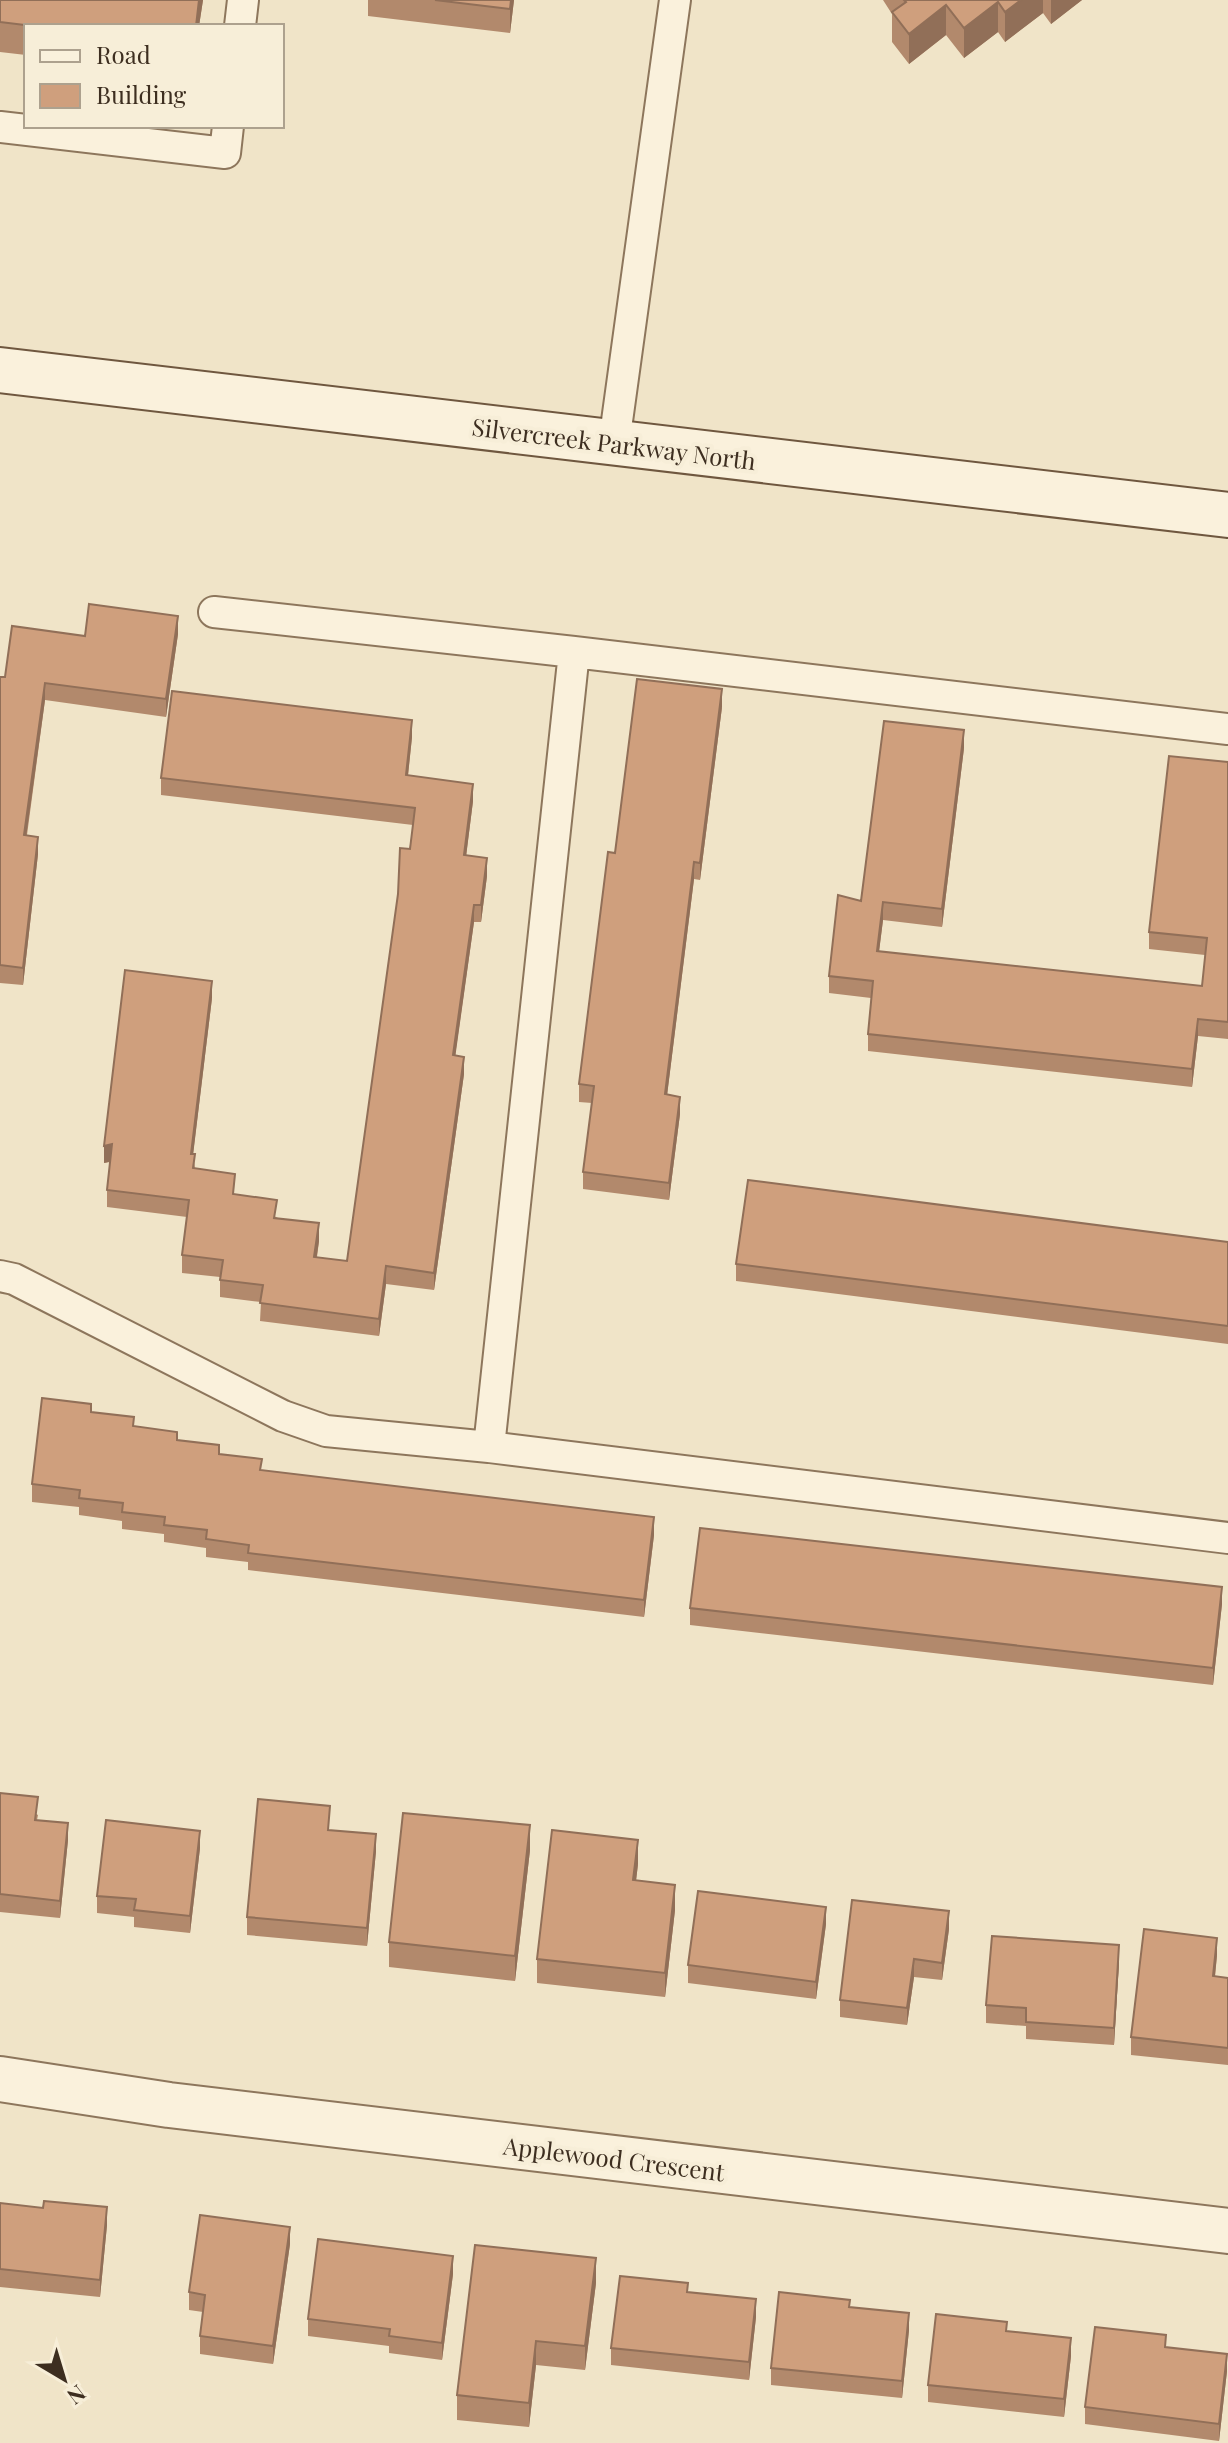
<svg xmlns="http://www.w3.org/2000/svg" width="1228" height="2443" font-family="'Playfair Display',serif">
<style>
.lines{fill:none;stroke-linecap:round;stroke-linejoin:round}
.service-casing{stroke:#8d765c;stroke-width:34}
.minor-casing{stroke:#8d765c;stroke-width:48}
.secondary-casing{stroke:#6f573f;stroke-width:48}
.service{stroke:#faf1dc;stroke-width:30}
.minor{stroke:#faf1dc;stroke-width:44}
.secondary{stroke:#faf1dc;stroke-width:44}
.wall{fill:#b2896c}
.shaded-wall{fill:#916f58}
.building{fill:#cf9f7d;stroke:#916f58;stroke-width:2}
.labels{text-anchor:middle;dominant-baseline:central;stroke-width:8;stroke-linejoin:round;paint-order:stroke}
.street-label{font-size:24px;fill:#3d2e20;stroke:#f7eed8}
</style>
<rect width="100%" height="100%" fill="#f0e4c8"/>
<g class="lines">
<defs>
<path id="service" d="M 240,26 L 243,0
M 0,127 L 225,153 L 228,126
M 614,443 L 675,0
M 214,612 L 574,652 L 1228,729
M 0,1276 L 14,1279 L 283,1416 L 326,1431 L 489,1447 L 1228,1538
M 489,1447 L 574,652"/>
<path id="minor" d="M 0,2079 L 169,2105 L 1228,2231"/>
<path id="secondary" d="M 0,370 L 1228,515"/>
</defs>
<!-- service casing -->
<use href="#service" class="service-casing"/>
<!-- minor casing -->
<use href="#minor" class="minor-casing"/>
<!-- secondary casing -->
<use href="#secondary" class="secondary-casing"/>
<!-- service -->
<use href="#service" class="service"/>
<!-- minor -->
<use href="#minor" class="minor"/>
<!-- secondary -->
<use href="#secondary" class="secondary"/>
</g>
<!-- wall -->
<path class="wall" d="M 0,0 L 203,0 L 199,26 L 26,26 L 26,55 L 0,52 Z
M 368,0 L 514,0 L 510,33 L 368,16 Z
M 883,0 L 1082,0 L 1051,24 L 1043,13 L 1005,42 L 998,32 L 964,58 L 946,35 L 909,64 L 892,42 L 892,14 Z
M 178,634 L 166,717 L 45,700 L 27,835 L 38,854 L 23,985 L 0,983 L 0,677 L 5,677 L 85,636 Z
M 722,707 L 700,880 L 694,879 L 667,1095 L 680,1114 L 669,1200 L 583,1189 L 583,1172 L 592,1103 L 579,1102 L 579,1084 L 615,853 Z
M 412,737 L 408,776 L 473,801 L 466,856 L 487,876 L 481,922 L 474,922 L 455,1056 L 464,1074 L 434,1290 L 386,1284 L 379,1336 L 260,1321 L 261,1302 L 220,1297 L 220,1277 L 182,1273 L 182,1255 L 187,1217 L 107,1207 L 107,1190 L 110,1162 L 104,1163 L 212,998 L 193,1154 L 195,1168 L 235,1194 L 319,1241 L 317,1257 L 347,1261 L 413,825 L 161,795 L 161,778 Z
M 964,748 L 942,927 L 883,920 L 879,951 L 1202,986 L 1205,955 L 1149,949 L 1149,932 L 1228,762 L 1228,1039 L 1198,1036 L 1192,1087 L 868,1051 L 868,1034 L 871,998 L 829,993 L 829,976 L 861,901 Z
M 1228,1242 L 1228,1344 L 736,1281 L 736,1264 Z
M 91,1412 L 219,1454 L 262,1471 L 654,1535 L 644,1617 L 248,1570 L 248,1562 L 206,1557 L 206,1548 L 164,1542 L 164,1534 L 122,1529 L 122,1521 L 79,1515 L 79,1507 L 32,1502 L 32,1484 Z
M 1222,1604 L 1213,1685 L 690,1625 L 690,1608 Z
M 0,1793 L 38,1815 L 37,1820 L 68,1840 L 60,1918 L 0,1912 Z
M 329,1830 L 376,1851 L 367,1946 L 247,1935 L 247,1917 Z
M 200,1848 L 190,1933 L 134,1927 L 134,1917 L 97,1913 L 97,1896 Z
M 530,1850 L 515,1981 L 389,1967 L 389,1942 Z
M 638,1864 L 636,1881 L 675,1910 L 665,1997 L 537,1983 L 537,1959 Z
M 826,1924 L 816,1999 L 688,1983 L 688,1965 Z
M 949,1929 L 942,1980 L 914,1977 L 907,2025 L 840,2017 L 840,2000 Z
M 1217,1955 L 1215,1977 L 1228,1978 L 1228,2065 L 1131,2055 L 1131,2037 Z
M 1119,1963 L 1114,2045 L 1026,2039 L 1026,2026 L 986,2023 L 986,2005 Z
M 0,2203 L 107,2225 L 100,2297 L 0,2287 Z
M 290,2244 L 273,2364 L 200,2354 L 200,2336 L 203,2312 L 189,2310 L 189,2292 Z
M 453,2274 L 442,2360 L 389,2353 L 389,2346 L 308,2336 L 308,2319 Z
M 596,2283 L 585,2370 L 536,2365 L 529,2427 L 457,2420 L 457,2395 Z
M 688,2292 L 756,2317 L 749,2380 L 611,2365 L 611,2348 Z
M 850,2307 L 909,2330 L 902,2398 L 771,2385 L 771,2368 Z
M 1007,2331 L 1071,2356 L 1064,2417 L 928,2402 L 928,2385 Z
M 1166,2347 L 1227,2371 L 1219,2441 L 1085,2424 L 1085,2407 Z"/>
<!-- shaded-wall -->
<path class="shaded-wall" d="M 199,0 L 203,0 L 199,26 L 196,26 Z
M 511,0 L 514,0 L 510,33 L 510,9 Z
M 1021,0 L 1043,0 L 1043,13 L 1005,42 L 1005,12 Z
M 1051,0 L 1082,0 L 1051,24 Z
M 998,2 L 998,32 L 964,58 L 964,28 Z
M 946,5 L 946,35 L 909,64 L 909,34 Z
M 178,616 L 178,634 L 166,717 L 166,699 Z
M 45,683 L 45,700 L 24,852 L 24,835 Z
M 722,689 L 722,707 L 700,880 L 700,863 Z
M 412,720 L 412,737 L 406,793 L 406,775 Z
M 964,730 L 964,748 L 942,927 L 942,909 Z
M 473,784 L 473,801 L 464,873 L 464,855 Z
M 38,837 L 38,854 L 23,985 L 23,968 Z
M 487,858 L 487,876 L 481,922 L 481,905 Z
M 694,862 L 694,879 L 665,1112 L 665,1094 Z
M 883,902 L 883,920 L 877,968 L 877,951 Z
M 474,905 L 474,922 L 453,1073 L 453,1055 Z
M 212,981 L 212,998 L 191,1172 L 191,1154 Z
M 1198,1019 L 1198,1036 L 1192,1087 L 1192,1069 Z
M 464,1057 L 464,1074 L 434,1290 L 434,1273 Z
M 680,1097 L 680,1114 L 669,1200 L 669,1183 Z
M 112,1144 L 112,1161 L 104,1163 L 104,1146 Z
M 319,1223 L 319,1241 L 314,1274 L 314,1257 Z
M 386,1266 L 386,1284 L 379,1336 L 379,1319 Z
M 654,1517 L 654,1535 L 644,1617 L 644,1600 Z
M 1222,1587 L 1222,1604 L 1213,1685 L 1213,1668 Z
M 68,1823 L 68,1840 L 60,1918 L 60,1901 Z
M 530,1825 L 530,1850 L 515,1981 L 515,1956 Z
M 200,1831 L 200,1848 L 190,1933 L 190,1916 Z
M 376,1834 L 376,1851 L 367,1946 L 367,1928 Z
M 638,1840 L 638,1864 L 633,1905 L 633,1880 Z
M 675,1885 L 675,1910 L 665,1997 L 665,1973 Z
M 826,1907 L 826,1924 L 816,1999 L 816,1982 Z
M 949,1911 L 949,1929 L 942,1980 L 942,1963 Z
M 1217,1938 L 1217,1955 L 1213,1994 L 1213,1976 Z
M 1119,1945 L 1119,1963 L 1114,2045 L 1114,2028 Z
M 914,1959 L 914,1977 L 907,2025 L 907,2008 Z
M 107,2207 L 107,2225 L 100,2297 L 100,2280 Z
M 290,2227 L 290,2244 L 273,2364 L 273,2346 Z
M 453,2256 L 453,2274 L 442,2360 L 442,2343 Z
M 596,2258 L 596,2283 L 585,2370 L 585,2346 Z
M 756,2299 L 756,2317 L 749,2380 L 749,2362 Z
M 909,2313 L 909,2330 L 902,2398 L 902,2381 Z
M 1071,2338 L 1071,2356 L 1064,2417 L 1064,2399 Z
M 536,2341 L 536,2365 L 529,2427 L 529,2403 Z
M 1227,2354 L 1227,2371 L 1219,2441 L 1219,2424 Z"/>
<!-- building -->
<path class="building" d="M 0,0 L 199,0 L 196,26 L 33,26 L 0,22 Z
M 435,0 L 511,0 L 510,9 Z
M 904,0 L 1021,0 L 1005,12 L 998,2 L 964,28 L 946,5 L 909,34 L 892,12 L 906,2 Z
M 89,604 L 178,616 L 166,699 L 45,683 L 24,835 L 38,837 L 23,968 L 0,965 L 0,677 L 5,677 L 12,626 L 85,636 Z
M 637,679 L 722,689 L 700,863 L 694,862 L 665,1094 L 680,1097 L 669,1183 L 583,1172 L 594,1086 L 579,1084 L 608,852 L 615,853 Z
M 172,691 L 412,720 L 406,775 L 473,784 L 464,855 L 487,858 L 481,905 L 474,905 L 453,1055 L 464,1057 L 434,1273 L 386,1266 L 379,1319 L 260,1303 L 263,1285 L 220,1280 L 223,1260 L 182,1255 L 189,1200 L 107,1190 L 112,1144 L 104,1146 L 125,970 L 212,981 L 191,1154 L 195,1154 L 193,1168 L 235,1174 L 233,1194 L 277,1200 L 274,1218 L 319,1223 L 314,1257 L 347,1261 L 398,894 L 400,848 L 410,849 L 415,808 L 161,778 Z
M 884,721 L 964,730 L 942,909 L 883,902 L 877,951 L 1202,986 L 1207,938 L 1149,932 L 1169,756 L 1228,762 L 1228,1022 L 1198,1019 L 1192,1069 L 868,1034 L 873,981 L 829,976 L 838,895 L 861,901 Z
M 748,1180 L 1228,1242 L 1228,1326 L 736,1264 Z
M 42,1398 L 91,1404 L 91,1412 L 134,1417 L 133,1426 L 177,1432 L 177,1440 L 219,1445 L 219,1454 L 262,1459 L 260,1470 L 654,1517 L 644,1600 L 248,1553 L 249,1545 L 206,1539 L 207,1530 L 164,1525 L 165,1517 L 122,1512 L 123,1503 L 79,1498 L 80,1490 L 32,1484 Z
M 700,1528 L 1222,1587 L 1213,1668 L 690,1608 Z
M 0,1793 L 38,1797 L 35,1820 L 68,1823 L 60,1901 L 0,1894 Z
M 258,1799 L 330,1806 L 328,1830 L 376,1834 L 367,1928 L 247,1917 Z
M 403,1813 L 530,1825 L 515,1956 L 389,1942 Z
M 106,1820 L 200,1831 L 190,1916 L 134,1910 L 136,1899 L 97,1896 Z
M 552,1830 L 638,1840 L 633,1880 L 675,1885 L 665,1973 L 537,1959 Z
M 698,1891 L 826,1907 L 816,1982 L 688,1965 Z
M 852,1900 L 949,1911 L 942,1963 L 914,1959 L 907,2008 L 840,2000 Z
M 1144,1929 L 1217,1938 L 1213,1976 L 1228,1978 L 1228,2048 L 1131,2037 Z
M 992,1936 L 1119,1945 L 1114,2028 L 1026,2022 L 1026,2008 L 986,2005 Z
M 44,2201 L 107,2207 L 100,2280 L 0,2269 L 0,2203 L 43,2208 Z
M 200,2215 L 290,2227 L 273,2346 L 200,2336 L 205,2295 L 189,2292 Z
M 318,2239 L 453,2256 L 442,2343 L 389,2336 L 390,2329 L 308,2319 Z
M 475,2245 L 596,2258 L 585,2346 L 536,2341 L 529,2403 L 457,2395 Z
M 620,2276 L 688,2283 L 687,2292 L 756,2299 L 749,2362 L 611,2348 Z
M 779,2292 L 850,2300 L 849,2307 L 909,2313 L 902,2381 L 771,2368 Z
M 936,2314 L 1007,2322 L 1006,2331 L 1071,2338 L 1064,2399 L 928,2385 Z
M 1095,2327 L 1166,2335 L 1165,2347 L 1227,2354 L 1219,2424 L 1085,2407 Z"/>
<g class="labels">
<!-- street labels -->
<g class="street-label">
<text transform="translate(614 443) rotate(7)">Silvercreek Parkway North</text>
<text transform="translate(614 2158) rotate(7)">Applewood Crescent</text>
</g>
</g>
<!-- legend -->
<rect x="24" y="24" width="260" height="104" fill="#f7eed8" stroke="#ada18e" stroke-width="2"/>
<rect x="40" y="50" width="40" height="12" fill="#faf1dc" stroke="#ada18e" stroke-width="2"/>
<text x="96" y="64" font-size="24" fill="#3d2e20">Road</text>
<rect x="40" y="84" width="40" height="24" fill="#cf9f7d" stroke="#ada18e" stroke-width="2"/>
<text x="96" y="104" font-size="24" fill="#3d2e20">Building</text>
<!-- north arrow -->
<g transform="translate(64 2379) rotate(142)" stroke="#f7eed8" stroke-width="6" paint-order="stroke">
<path d="M0-6L14 30L0 20L-14 30Z" fill="#3d2e20"/>
<text y="-12" font-size="22" font-weight="bold" text-anchor="middle" fill="#3d2e20">N</text>
</g>
</svg>
